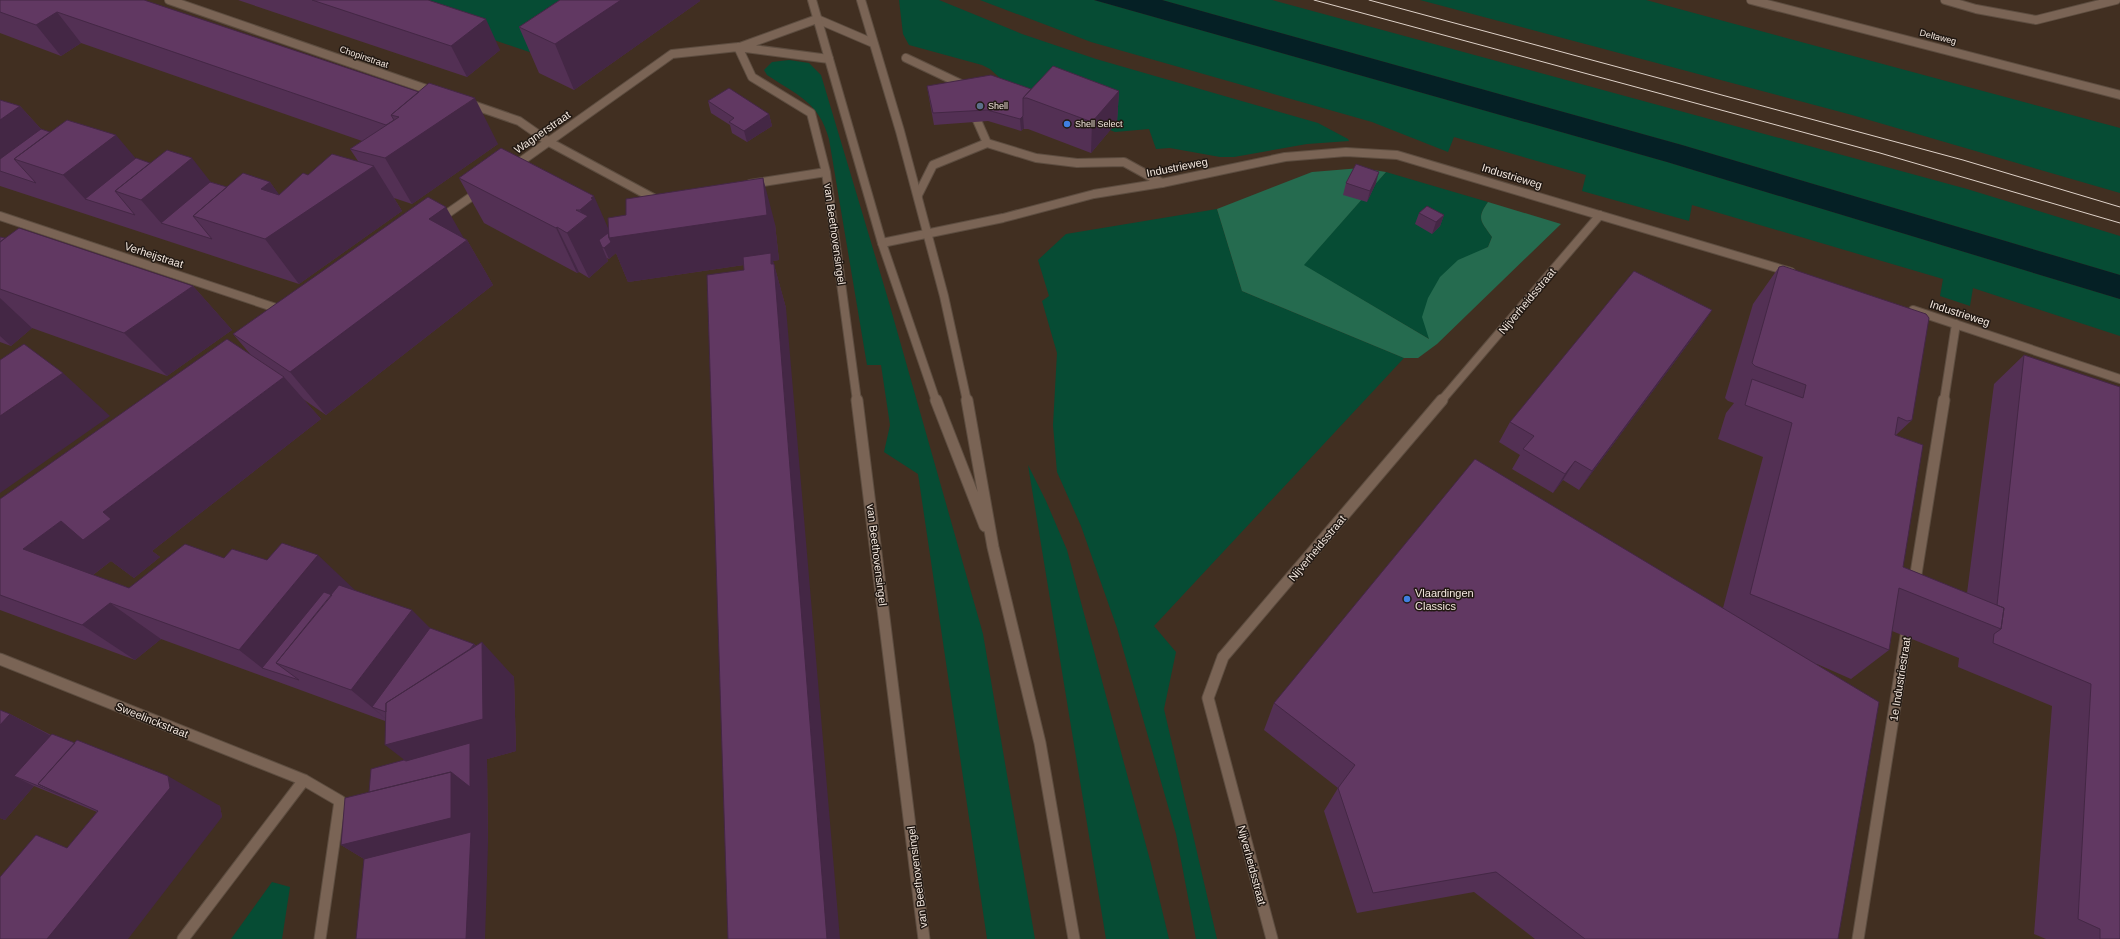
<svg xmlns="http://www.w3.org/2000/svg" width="2120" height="939" font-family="Helvetica,sans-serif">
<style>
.green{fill:#064c34}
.forest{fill:#256b4f}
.water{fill:#052025}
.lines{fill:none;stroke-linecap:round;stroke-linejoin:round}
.lane-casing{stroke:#5d4d40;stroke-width:10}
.street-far1-casing{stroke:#5d4d40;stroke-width:10}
.street-casing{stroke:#5d4d40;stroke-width:13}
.secondary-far1-casing{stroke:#5d4d40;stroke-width:10}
.secondary-casing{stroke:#5d4d40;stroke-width:13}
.lane{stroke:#7a6455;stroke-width:8}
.street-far1{stroke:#7a6455;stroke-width:8}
.street{stroke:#7a6455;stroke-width:11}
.secondary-far1{stroke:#7a6455;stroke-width:8}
.secondary{stroke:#7a6455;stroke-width:11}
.tram{stroke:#dfd2c9;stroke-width:1}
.wall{fill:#533054}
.shaded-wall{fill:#442745}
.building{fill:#613862;stroke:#442745}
.service-dot{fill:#5c6f8a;stroke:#221913;stroke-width:1.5}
.shop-dot{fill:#3f7fe0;stroke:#221913;stroke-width:1.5}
.labels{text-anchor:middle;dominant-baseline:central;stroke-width:3;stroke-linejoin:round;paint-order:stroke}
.far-street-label{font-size:9px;fill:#f3e7de;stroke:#221913}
.far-poi-label{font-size:9px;fill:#f3e7de;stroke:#221913;text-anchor:start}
.street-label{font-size:11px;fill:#f3e7de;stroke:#221913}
.poi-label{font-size:11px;fill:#f3e7de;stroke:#221913;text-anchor:start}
</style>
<rect width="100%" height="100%" fill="#412f21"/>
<!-- green -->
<path class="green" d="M 377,0 L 607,0 L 547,58 Z
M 899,0 L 939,0 L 1022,34 L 1096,59 L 1318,123 L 1348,139 L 1349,141 L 1307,144 L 1234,157 L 1220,157 L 1170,148 L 1156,149 L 1149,129 L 1115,132 L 1110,130 L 1117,121 L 1001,79 L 990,69 L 982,65 L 909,45 L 903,34 Z
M 980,0 L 1094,0 L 1667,162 L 2120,299 L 2120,336 L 1973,288 L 1970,306 L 1940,296 L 1943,279 L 1692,205 L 1689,221 L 1582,191 L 1586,175 L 1454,137 L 1448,152 L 1372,122 L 1091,42 Z
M 1162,0 L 1272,0 L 1967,189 L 2120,236 L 2120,275 L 1682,145 Z
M 1420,0 L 1646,0 L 2120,128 L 2120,193 L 1852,115 Z
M 789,60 L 809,63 L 821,75 L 888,299 L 983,634 L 1035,939 L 987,939 L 918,474 L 884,452 L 890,425 L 881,365 L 867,365 L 829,139 C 819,102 797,95 767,75 L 764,70 L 772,62 Z
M 1386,172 L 1488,202 C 1476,219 1481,221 1492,237 L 1488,247 L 1477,253 L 1429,339 L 1303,265 Z
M 1217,209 L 1242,291 L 1404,358 L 1154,626 L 1176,652 L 1164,709 L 1217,939 L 1196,939 L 1176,834 L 1117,628 L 1081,526 L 1057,472 L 1053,425 L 1057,353 L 1042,301 L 1049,296 L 1038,260 L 1066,234 Z
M 1028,465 L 1046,501 L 1067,550 L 1151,864 L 1169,939 L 1106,939 Z
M 272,882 L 290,887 L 282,939 L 231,939 Z"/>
<!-- forest -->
<path class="forest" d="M 1361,168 L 1386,172 L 1304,265 L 1429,339 L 1422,317 L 1428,298 L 1440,277 L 1458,260 L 1488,247 L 1492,237 C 1481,221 1476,219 1488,202 L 1561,224 L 1437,344 L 1418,358 L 1404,358 L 1242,291 L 1217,209 L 1312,172 Z"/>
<!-- water -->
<path class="water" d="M 1094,0 L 1162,0 L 1682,145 L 2120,275 L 2120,299 L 1667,162 Z"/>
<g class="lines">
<defs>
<path id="lane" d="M 1945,0 L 1976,9 L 2036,20 L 2116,0
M 906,58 L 961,84 L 964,91
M 972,109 L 987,143 L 1036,158 L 1077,163 L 1124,162 L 1162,183
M 918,195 L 933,165 L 987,143"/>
<path id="street-far1" d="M 169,0 L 435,92
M 738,47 L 752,77 L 811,113 L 826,172 L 857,401
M 740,47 L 817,19 L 873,43
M 467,103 L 519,121 L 549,142 L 655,199 L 659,199
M 513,167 L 672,54 L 738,47 L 829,59
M 750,184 L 826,172
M 0,216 L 285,311
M 438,220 L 481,190
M 882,243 L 1003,218 L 1094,194 L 1162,183 L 1285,157 L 1346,152 L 1397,155 L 1791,272
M 1913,310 L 2120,379
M 1441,401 L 1600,215
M 1944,401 L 1956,324"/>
<path id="street" d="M 857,400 L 924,939
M 1914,586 L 1944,400
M 0,659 L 304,780 L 340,801 L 320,939
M 183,939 L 304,780
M 1272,939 L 1208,698 L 1223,657 L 1442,400
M 1858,939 L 1908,624"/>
<path id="secondary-far1" d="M 812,0 L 882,243 L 936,401
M 861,0 L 900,131 L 944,296 L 967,401
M 1751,0 L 2120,95"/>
<path id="secondary" d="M 936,400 L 985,526
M 967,400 L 993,547 L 1040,743 L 1074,939"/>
</defs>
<!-- lane casing -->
<use href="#lane" class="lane-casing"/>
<!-- street-far1 casing -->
<use href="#street-far1" class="street-far1-casing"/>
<!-- street casing -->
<use href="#street" class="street-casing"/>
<!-- secondary-far1 casing -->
<use href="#secondary-far1" class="secondary-far1-casing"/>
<!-- secondary casing -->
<use href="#secondary" class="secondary-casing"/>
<!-- lane -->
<use href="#lane" class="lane"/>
<!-- street-far1 -->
<use href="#street-far1" class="street-far1"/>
<!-- street -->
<use href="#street" class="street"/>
<!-- secondary-far1 -->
<use href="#secondary-far1" class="secondary-far1"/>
<!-- secondary -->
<use href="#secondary" class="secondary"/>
<!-- tram -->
<path class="tram" d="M 1314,0 L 1880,153 L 2120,223
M 1369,0 L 1963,160 L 2120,207"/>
</g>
<!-- wall -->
<path class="wall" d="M 0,0 L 144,0 L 498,144 L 412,204 L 394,198 L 402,211 L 299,284 L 0,186 L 0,100 L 20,106 L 41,129 L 227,187 L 270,182 L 279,195 L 308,175 L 358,161 L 350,149 L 362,141 L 81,43 L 61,56 L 0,33 Z
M 238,0 L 428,0 L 500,50 L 467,77 Z
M 560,0 L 700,0 L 700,1 L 574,90 L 539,73 L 519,27 Z
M 927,86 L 1031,89 L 1119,91 L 1117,122 L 1091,153 L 1028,129 L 1024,129 L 1024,128 L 1021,131 L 988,121 L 934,125 L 929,98 Z
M 708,101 L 769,114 L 772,126 L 747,142 L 732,133 L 730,125 L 711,113 Z
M 501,148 L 609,230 L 775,224 L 779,260 L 773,261 L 786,308 L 744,270 L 744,265 L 628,282 L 616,253 L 609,259 L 607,258 L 608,261 L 589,278 L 579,272 L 577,273 L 484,223 L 459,178 Z
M 1346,183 L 1376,183 L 1367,202 L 1343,195 Z
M 1419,213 L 1444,215 L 1440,226 L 1432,234 L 1415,224 Z
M 0,237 L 193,286 L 232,330 L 167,376 L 32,328 L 11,346 L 0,342 Z
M 464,238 L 467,240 L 493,285 L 326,415 L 303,399 L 321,419 L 152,551 L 160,557 L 134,578 L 111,561 L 93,575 L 129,588 L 224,558 L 354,590 L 430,628 L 474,644 L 514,677 L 516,751 L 487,759 L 488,845 L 364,859 L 341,845 L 369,792 L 404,760 L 385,721 L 161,639 L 135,660 L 0,610 L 0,499 L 251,355 L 233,334 Z
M 1779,267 L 1912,420 L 1896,435 L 1903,567 L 1967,593 L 1994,384 L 2024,355 L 2120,387 L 2120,939 L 2046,939 L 2034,934 L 2052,706 L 1958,667 L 1959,658 L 1892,631 L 1889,650 L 1851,679 L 1817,664 L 1838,939 L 1535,939 L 1474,892 L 1357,913 L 1324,811 L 1338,788 L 1264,730 L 1274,703 L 1723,608 L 1763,457 L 1718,439 L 1726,413 L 1734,403 L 1728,401 L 1725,398 L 1753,304 Z
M 1712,310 L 1697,332 L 1579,490 L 1563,480 L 1553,493 L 1512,469 L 1520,455 L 1499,442 L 1510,422 Z
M 0,710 L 10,714 L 51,735 L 220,806 L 222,817 L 67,848 L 97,812 L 34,786 L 5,820 L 0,818 Z"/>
<!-- shaded-wall -->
<path class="shaded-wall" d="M 621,0 L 700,0 L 700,1 L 574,90 L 555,44 Z
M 57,12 L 81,43 L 61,56 L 36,25 Z
M 486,19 L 500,50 L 467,77 L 451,46 Z
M 1119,91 L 1117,122 L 1091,153 L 1092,122 Z
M 475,98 L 498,144 L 412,204 L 385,158 Z
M 20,106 L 61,151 L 14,159 L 0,171 L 0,120 Z
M 769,114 L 772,126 L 747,142 L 744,131 Z
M 1023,116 L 1024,128 L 1021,131 L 1020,119 Z
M 116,135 L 154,180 L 115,191 L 85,199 L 63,175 Z
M 192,158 L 227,203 L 193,216 L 161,223 L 141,200 Z
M 374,166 L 402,211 L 299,284 L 265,239 L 261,189 L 270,182 L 296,218 Z
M 1379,172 L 1376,183 L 1367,202 L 1370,191 Z
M 763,178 L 775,224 L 779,260 L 773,261 L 786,308 L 840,939 L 827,939 L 771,261 L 628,282 L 616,253 L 609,259 L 604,248 L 602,247 L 608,261 L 589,278 L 567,233 L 584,220 L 580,210 L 594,196 L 612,237 Z
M 446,207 L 466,242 L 467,240 L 493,285 L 326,415 L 290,372 L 429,219 Z
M 1444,215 L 1440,226 L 1432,234 L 1436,222 Z
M 557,227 L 579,272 L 577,273 L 556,228 Z
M 193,286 L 232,330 L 167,376 L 124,333 Z
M 0,298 L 32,328 L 11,346 L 0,336 Z
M 1712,310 L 1697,332 L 1579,490 L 1592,471 Z
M 63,373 L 110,416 L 0,493 L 0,416 Z
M 284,377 L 321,419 L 152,551 L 160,557 L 134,578 L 111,561 L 77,587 L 23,549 L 61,521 L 103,512 Z
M 1575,461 L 1563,480 L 1553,493 L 1565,474 Z
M 318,555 L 357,592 L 276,663 L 262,668 L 239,650 Z
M 110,603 L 161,639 L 135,660 L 82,625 Z
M 412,610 L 447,645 L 372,707 L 391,723 L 351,690 Z
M 482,642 L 514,677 L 516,751 L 487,759 L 488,845 L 485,939 L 466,939 L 384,871 L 341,845 L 451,772 L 470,763 L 424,775 L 385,745 L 406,720 L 474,644 L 482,652 Z
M 10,714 L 70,746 L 14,776 L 34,786 L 5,820 L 0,818 L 0,725 Z
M 168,776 L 220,806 L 222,817 L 128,939 L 47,939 Z"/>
<!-- building -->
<path class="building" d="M 0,0 L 144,0 L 419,92 L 391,115 L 394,120 L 386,125 L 57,12 L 36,25 L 0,12 Z
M 312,0 L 428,0 L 486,19 L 451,46 Z
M 560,0 L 621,0 L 555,44 L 519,27 Z
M 1053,66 L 1119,91 L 1092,122 L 1027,98 L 1023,98 Z
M 991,75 L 1031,89 L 1023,98 L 1023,116 L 1020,119 L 987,110 L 933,113 L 927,86 Z
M 429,83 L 475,98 L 385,158 L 350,149 L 399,117 L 391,115 Z
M 729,88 L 769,114 L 744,131 L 729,122 L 734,118 L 708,101 Z
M 0,100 L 20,106 L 0,120 Z
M 67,120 L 116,135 L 63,175 L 14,159 Z
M 41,129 L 50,132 L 14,159 L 36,183 L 0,171 L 0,159 Z
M 501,148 L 594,196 L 591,198 L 593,199 L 580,210 L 576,210 L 588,216 L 567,233 L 557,227 L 556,228 L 459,178 Z
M 167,150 L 192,158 L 141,200 L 115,191 Z
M 332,154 L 374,166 L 265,239 L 193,216 L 243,173 L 270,182 L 261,189 L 279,195 L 303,173 L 308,175 Z
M 136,158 L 150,163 L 115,191 L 135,215 L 85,199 Z
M 1356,164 L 1379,172 L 1370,191 L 1346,183 Z
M 763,178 L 767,215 L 609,238 L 608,218 L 626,215 L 626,199 Z
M 210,182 L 227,187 L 193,216 L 212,239 L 161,223 Z
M 428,197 L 446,207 L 429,219 L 467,240 L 290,372 L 233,334 Z
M 1427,206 L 1444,215 L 1436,222 L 1419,213 Z
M 19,228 L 193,286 L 124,333 L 0,289 L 0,242 Z
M 608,233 L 609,238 L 611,242 L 604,248 L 602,247 L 599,240 Z
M 0,237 L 5,238 L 0,242 Z
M 771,253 L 771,264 L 774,264 L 827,939 L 728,939 L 707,275 L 744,270 L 743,257 Z
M 1783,266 L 1926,314 L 1929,318 L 1912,420 L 1907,421 L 1898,417 L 1895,435 L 1923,445 L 1903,567 L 2004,608 L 2001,629 L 1899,588 L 1889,650 L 1750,594 L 1792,423 L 1745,405 L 1752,379 L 1803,398 L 1806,385 L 1755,366 L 1752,363 L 1779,267 Z
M 1634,271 L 1712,310 L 1592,471 L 1575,461 L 1565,474 L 1523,449 L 1534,436 L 1510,422 Z
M 227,339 L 284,377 L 103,512 L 111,519 L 83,540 L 61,521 L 23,549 L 129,588 L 185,544 L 224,558 L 232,549 L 267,560 L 282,543 L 318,555 L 239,650 L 110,603 L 82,625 L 0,595 L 0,499 Z
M 24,344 L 63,373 L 0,416 L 0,360 Z
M 2024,355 L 2120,387 L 2120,939 L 2100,939 L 2100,929 L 2078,919 L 2091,684 L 1993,643 L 1994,634 L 2001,629 L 2004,608 L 1997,605 Z
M 1475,459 L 1879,702 L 1838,939 L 1585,939 L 1496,872 L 1373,893 L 1338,788 L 1355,765 L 1274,703 Z
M 339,585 L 412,610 L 351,690 L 276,663 Z
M 324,592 L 332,595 L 276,663 L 299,680 L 262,668 Z
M 430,628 L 474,644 L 470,649 L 386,703 L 386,712 L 372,707 Z
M 482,642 L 483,719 L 385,745 L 386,703 Z
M 0,710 L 10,714 L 0,725 Z
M 52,734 L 75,743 L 38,784 L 70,799 L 14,776 Z
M 77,740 L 168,776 L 170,788 L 47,939 L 0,939 L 0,877 L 36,835 L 67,848 L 98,811 L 38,784 Z
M 470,743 L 470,787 L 451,772 L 369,792 L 371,769 L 404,760 L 406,761 Z
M 451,772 L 451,818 L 341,845 L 345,798 Z
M 471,832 L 466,939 L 356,939 L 364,859 Z"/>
<!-- markers -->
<circle class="service-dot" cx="980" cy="106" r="4"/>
<g class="shop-dot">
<circle cx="1067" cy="124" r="4"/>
<circle cx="1407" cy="599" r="4"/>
</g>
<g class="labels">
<!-- far-street labels -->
<g class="far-street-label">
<text transform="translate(1938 37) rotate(14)">Deltaweg</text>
<text transform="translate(364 57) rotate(19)">Chopinstraat</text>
</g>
<!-- far-poi labels -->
<g class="far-poi-label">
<text x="988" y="106">Shell</text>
<text x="1075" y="124">Shell Select</text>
</g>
<!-- street labels -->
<g class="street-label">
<text transform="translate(542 132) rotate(-35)">Wagnerstraat</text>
<text transform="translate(1177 167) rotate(-11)">Industrieweg</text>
<text transform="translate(1512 176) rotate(17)">Industrieweg</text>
<text transform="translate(835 234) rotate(82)">van Beethovensingel</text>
<text transform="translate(154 255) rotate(18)">Verheijstraat</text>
<text transform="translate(1527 301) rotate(-50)">Nijverheidsstraat</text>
<text transform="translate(1960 313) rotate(18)">Industrieweg</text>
<text transform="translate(1317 548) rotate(-50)">Nijverheidsstraat</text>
<text transform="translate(877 555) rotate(83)">van Beethovensingel</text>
<text transform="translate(1900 679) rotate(-81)">1e Industriestraat</text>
<text transform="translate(152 720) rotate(22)">Sweelinckstraat</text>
<text transform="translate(1252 865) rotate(75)">Nijverheidsstraat</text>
<text transform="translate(917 877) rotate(-97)">van Beethovensingel</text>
</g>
<!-- poi labels -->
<g class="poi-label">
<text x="1415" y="593">Vlaardingen<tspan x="1415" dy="13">Classics</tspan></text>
</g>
</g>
</svg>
